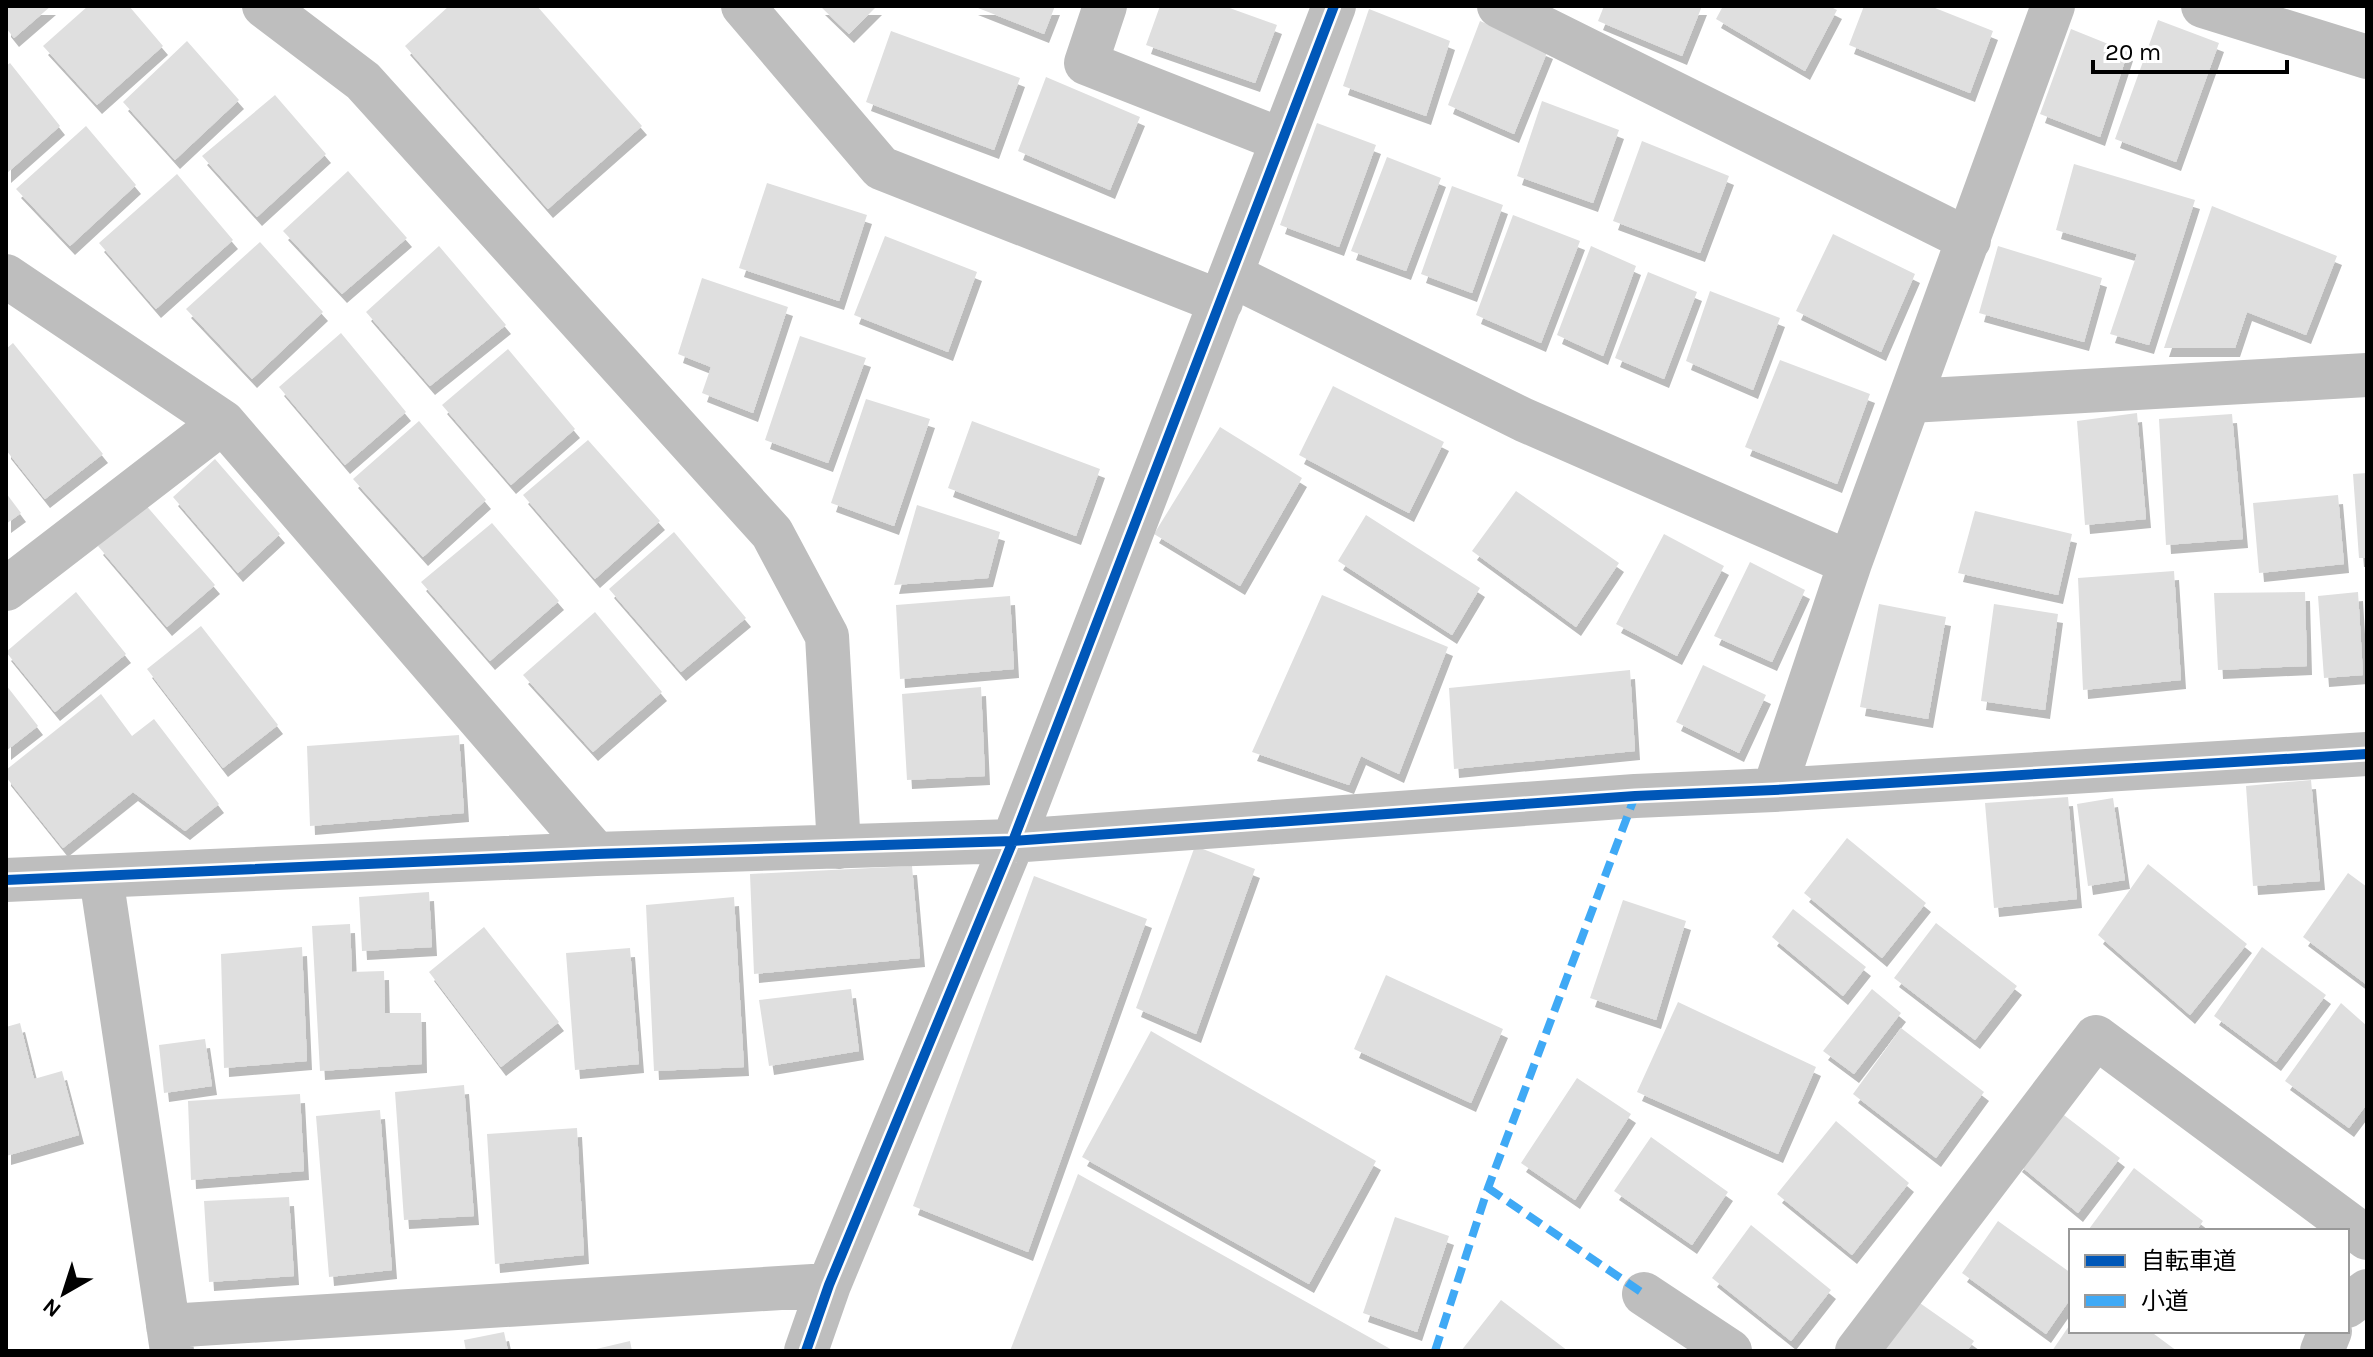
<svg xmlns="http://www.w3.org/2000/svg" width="2373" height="1357" font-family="Karla,'Noto Sans JP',sans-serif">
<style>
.building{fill:#dfdfdf;filter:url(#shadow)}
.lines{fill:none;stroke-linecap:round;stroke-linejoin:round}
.street{stroke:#bebebe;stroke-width:44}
.quiet{stroke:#3fa9f5;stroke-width:8;stroke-dasharray:16 8;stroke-linecap:butt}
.cycleway-casing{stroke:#fff;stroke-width:15}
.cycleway{stroke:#0057b8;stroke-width:10}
</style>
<defs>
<filter id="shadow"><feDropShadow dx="5" dy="9" stdDeviation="0" flood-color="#0004"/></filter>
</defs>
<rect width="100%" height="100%" fill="#fff"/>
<!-- building -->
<path class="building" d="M 6,6 L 51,6 L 14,38 L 6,28 Z
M 88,6 L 129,6 L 163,46 L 97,105 L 43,46 Z
M 449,6 L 537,6 L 642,126 L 548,209 L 405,46 Z
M 820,6 L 877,6 L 849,34 Z
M 973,6 L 1055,6 L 1044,34 Z
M 1160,6 L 1224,6 L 1277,25 L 1255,83 L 1146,45 Z
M 1604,6 L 1702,6 L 1682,56 L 1598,21 Z
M 1723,6 L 1829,6 L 1837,10 L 1805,71 L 1716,19 Z
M 1864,6 L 1930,6 L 1993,31 L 1970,93 L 1849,45 Z
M 1369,9 L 1450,41 L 1426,116 L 1343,86 Z
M 2158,20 L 2219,43 L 2176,162 L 2115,139 Z
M 1480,21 L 1548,50 L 1514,134 L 1448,105 Z
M 2071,29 L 2128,52 L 2100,137 L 2040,114 Z
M 891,31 L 1020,78 L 994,150 L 866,102 Z
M 187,41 L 239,100 L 175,160 L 123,102 Z
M 10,63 L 60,126 L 6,174 L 6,66 Z
M 1046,77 L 1140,117 L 1110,190 L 1018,151 Z
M 275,95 L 326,154 L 257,217 L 202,156 Z
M 1542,101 L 1619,130 L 1593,203 L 1517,176 Z
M 1317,123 L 1376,145 L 1339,247 L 1280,225 Z
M 86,126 L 136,185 L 70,246 L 16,189 Z
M 1642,141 L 1729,176 L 1700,253 L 1613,221 Z
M 1387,157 L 1441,178 L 1406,271 L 1351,251 Z
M 2074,164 L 2195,200 L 2149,345 L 2110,334 L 2137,254 L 2056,230 Z
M 348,171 L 407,238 L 342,294 L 283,231 Z
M 177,174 L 233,240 L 156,309 L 99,243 Z
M 767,183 L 867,215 L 839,301 L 739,268 Z
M 1452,186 L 1503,205 L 1472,293 L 1421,274 Z
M 2212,206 L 2337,256 L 2306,335 L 2247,312 L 2235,348 L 2164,348 Z
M 1513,215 L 1580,241 L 1541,343 L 1476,315 Z
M 1833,234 L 1915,274 L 1881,352 L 1796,311 Z
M 885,236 L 977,272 L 948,352 L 854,315 Z
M 260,242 L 323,312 L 252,379 L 186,309 Z
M 439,246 L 506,325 L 430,386 L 366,312 Z
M 1591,246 L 1636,266 L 1603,356 L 1557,335 Z
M 1998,246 L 2102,278 L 2084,342 L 1979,313 Z
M 1648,272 L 1697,292 L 1664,379 L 1615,358 Z
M 702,278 L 788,307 L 753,413 L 702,393 L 711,367 L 678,354 Z
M 1710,291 L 1780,318 L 1753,390 L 1686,361 Z
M 341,333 L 406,412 L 345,465 L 279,387 Z
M 800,336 L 866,358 L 828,463 L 765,440 Z
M 13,343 L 103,454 L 45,499 L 6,450 L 6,349 Z
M 508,349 L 575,429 L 511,485 L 442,405 Z
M 1780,360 L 1870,394 L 1837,484 L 1745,447 Z
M 1333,386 L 1444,442 L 1409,513 L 1299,455 Z
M 866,399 L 930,419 L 894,526 L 831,503 Z
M 2137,413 L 2146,519 L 2085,525 L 2077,421 Z
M 2232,414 L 2243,539 L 2166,545 L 2159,419 Z
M 419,421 L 486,500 L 423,557 L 353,479 Z
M 972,421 L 1100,469 L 1076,536 L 948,488 Z
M 1220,427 L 1302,478 L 1240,586 L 1154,534 Z
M 588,440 L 660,521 L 595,579 L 523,495 Z
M 215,459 L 280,534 L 238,573 L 173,497 Z
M 2367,473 L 2367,558 L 2359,558 L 2353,474 Z
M 1516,491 L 1619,563 L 1576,627 L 1472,551 Z
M 6,493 L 21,513 L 6,524 Z
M 2338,495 L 2344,564 L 2259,573 L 2253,503 Z
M 144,503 L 215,585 L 167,627 L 98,546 Z
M 917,505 L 1000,532 L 988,578 L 894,585 Z
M 1975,511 L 2072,534 L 2058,595 L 1958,573 Z
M 1366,515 L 1480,588 L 1452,635 L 1338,561 Z
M 492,523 L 559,601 L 490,661 L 421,582 Z
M 674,532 L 746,618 L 681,672 L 609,589 Z
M 1664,534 L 1724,566 L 1677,656 L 1616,624 Z
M 1750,562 L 1805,590 L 1772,662 L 1714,636 Z
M 2174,571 L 2181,680 L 2083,690 L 2078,578 Z
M 76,592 L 126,654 L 55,712 L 6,652 Z
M 2305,592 L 2307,666 L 2218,670 L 2214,593 Z
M 2358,592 L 2363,675 L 2324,678 L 2318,596 Z
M 1322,595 L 1448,647 L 1399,774 L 1361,756 L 1349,785 L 1252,752 Z
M 1010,596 L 1014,669 L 900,679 L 896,605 Z
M 1879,604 L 1946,617 L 1928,719 L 1860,707 Z
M 1994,604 L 2058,614 L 2045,710 L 1981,701 Z
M 595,612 L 662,692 L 593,752 L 523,675 Z
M 201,626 L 278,725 L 223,768 L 147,669 Z
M 1703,665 L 1766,695 L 1739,753 L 1676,722 Z
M 1630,670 L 1635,751 L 1454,769 L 1449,688 Z
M 6,685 L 38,726 L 6,751 Z
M 981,687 L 985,776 L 907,780 L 902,694 Z
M 101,694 L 132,736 L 154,719 L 219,804 L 185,831 L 133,792 L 63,848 L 6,777 L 6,770 Z
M 459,735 L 464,813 L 310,826 L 307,746 Z
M 2311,780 L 2320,881 L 2253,886 L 2246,786 Z
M 2068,797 L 2077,899 L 1994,908 L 1985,803 Z
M 2113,798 L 2125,880 L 2088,886 L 2077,804 Z
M 1847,838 L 1926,903 L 1882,958 L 1804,893 Z
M 1195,846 L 1255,869 L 1196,1034 L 1136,1008 Z
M 2148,864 L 2247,944 L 2190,1015 L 2098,935 Z
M 912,866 L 920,958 L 754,974 L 750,874 Z
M 2348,873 L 2367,887 L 2367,985 L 2303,937 Z
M 1034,876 L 1147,919 L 1028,1252 L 913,1206 Z
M 429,892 L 432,947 L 362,951 L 359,897 Z
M 734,897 L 744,1067 L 654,1071 L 646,905 Z
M 1623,900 L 1686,921 L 1656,1020 L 1590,998 Z
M 1793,909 L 1866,967 L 1843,996 L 1772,937 Z
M 1936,923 L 2017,986 L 1975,1040 L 1894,978 Z
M 350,924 L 352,972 L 384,971 L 385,1013 L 421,1013 L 422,1064 L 320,1071 L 312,926 Z
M 484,927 L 559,1022 L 501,1067 L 429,972 Z
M 302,947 L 307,1061 L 224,1068 L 221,954 Z
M 2262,947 L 2326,995 L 2276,1062 L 2214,1016 Z
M 630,948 L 639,1064 L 575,1070 L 566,953 Z
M 1386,975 L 1503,1029 L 1471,1103 L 1354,1049 Z
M 851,989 L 859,1051 L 769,1066 L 759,1000 Z
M 1872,989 L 1901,1013 L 1854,1074 L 1823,1051 Z
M 1678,1002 L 1816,1067 L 1778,1154 L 1637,1092 Z
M 2341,1003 L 2367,1026 L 2367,1104 L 2349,1128 L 2285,1081 Z
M 20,1023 L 34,1079 L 62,1071 L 79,1135 L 6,1156 L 6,1027 Z
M 1901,1028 L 1984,1092 L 1936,1158 L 1853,1094 Z
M 1151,1031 L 1376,1161 L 1309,1284 L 1082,1157 Z
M 205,1039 L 212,1086 L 164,1093 L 159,1045 Z
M 1577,1078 L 1631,1114 L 1575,1200 L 1521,1163 Z
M 464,1085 L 474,1216 L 404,1220 L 395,1092 Z
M 300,1094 L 304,1171 L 191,1180 L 188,1101 Z
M 2056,1109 L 2120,1158 L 2078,1213 L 2017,1163 Z
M 380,1110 L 392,1270 L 329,1277 L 316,1116 Z
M 1836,1121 L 1909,1183 L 1852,1255 L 1777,1194 Z
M 577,1128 L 584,1255 L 495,1264 L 487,1134 Z
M 1651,1137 L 1728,1192 L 1692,1245 L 1614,1191 Z
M 2134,1168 L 2203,1221 L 2196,1231 L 2092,1231 L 2089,1229 Z
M 1078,1174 L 1394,1351 L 1010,1351 Z
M 289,1197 L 294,1276 L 209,1282 L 204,1201 Z
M 1395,1217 L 1449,1236 L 1417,1332 L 1363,1313 Z
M 1998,1221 L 2071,1273 L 2071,1298 L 2046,1334 L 1962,1273 Z
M 1751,1225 L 1831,1290 L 1791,1341 L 1712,1278 Z
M 1501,1300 L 1568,1351 L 1461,1351 Z
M 1917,1301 L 1974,1341 L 1967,1351 L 1883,1351 Z
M 2071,1323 L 2071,1331 L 2150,1331 L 2177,1351 L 2052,1351 Z
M 504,1332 L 508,1351 L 466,1351 L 464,1340 Z
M 630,1341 L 632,1351 L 592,1351 L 592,1350 Z"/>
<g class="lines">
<!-- street -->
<path class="street" d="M 264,6 L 363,81 L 772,533 L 827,636 L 839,847
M 743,6 L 881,168 L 1221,302
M 1105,6 L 1086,63 L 1282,140
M 1499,6 L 1969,240
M 2203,6 L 2367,57
M 1231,275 L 1524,420 L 1850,563
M 6,276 L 223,422 L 596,854
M 1910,401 L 2367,375
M 6,589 L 223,422
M 1774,790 L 1850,563 L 2053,6
M 101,877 L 172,1351
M 6,880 L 596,854 L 1013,841 L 1635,796 L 1774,790 L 2367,754
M 1644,1294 L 1730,1351
M 2347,1306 L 2367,1291
M 168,1326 L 829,1285
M 806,1351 L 829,1285 L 1013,841 L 1334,6
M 1857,1351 L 2096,1037 L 2367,1238
M 2322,1351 L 2330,1331"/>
<!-- quiet -->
<path class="quiet" d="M 1488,1188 L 1644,1294
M 1435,1351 L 1488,1188 L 1635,796"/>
<defs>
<path id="cycleway" d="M 6,880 L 596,854 L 1013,841 L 1635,796 L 1774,790 L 2367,754
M 806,1351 L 829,1285 L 1013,841 L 1334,6"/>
</defs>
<!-- cycleway casing -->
<use href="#cycleway" class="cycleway-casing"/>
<!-- cycleway -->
<use href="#cycleway" class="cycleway"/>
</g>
<!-- border -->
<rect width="2373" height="1357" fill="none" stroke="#000000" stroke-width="16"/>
<!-- legend -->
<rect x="2069" y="1229" width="280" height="104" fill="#ffffff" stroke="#999999" stroke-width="2"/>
<rect x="2085" y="1255" width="40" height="12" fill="#0057b8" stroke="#999999" stroke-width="2"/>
<text x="2141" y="1269" font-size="24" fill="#000000">自転車道</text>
<rect x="2085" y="1295" width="40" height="12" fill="#3fa9f5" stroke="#999999" stroke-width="2"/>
<text x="2141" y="1309" font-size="24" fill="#000000">小道</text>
<!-- north arrow -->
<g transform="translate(64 1293) rotate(219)" stroke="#ffffff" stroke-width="6" paint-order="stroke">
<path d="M0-6L14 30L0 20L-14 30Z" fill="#000000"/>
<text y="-12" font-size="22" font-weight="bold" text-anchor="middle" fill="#000000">N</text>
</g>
<!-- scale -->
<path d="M2093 60v12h194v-12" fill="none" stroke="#000000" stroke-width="4"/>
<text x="2105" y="60" font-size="24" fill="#000000" stroke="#ffffff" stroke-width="6" paint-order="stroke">20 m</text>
</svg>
